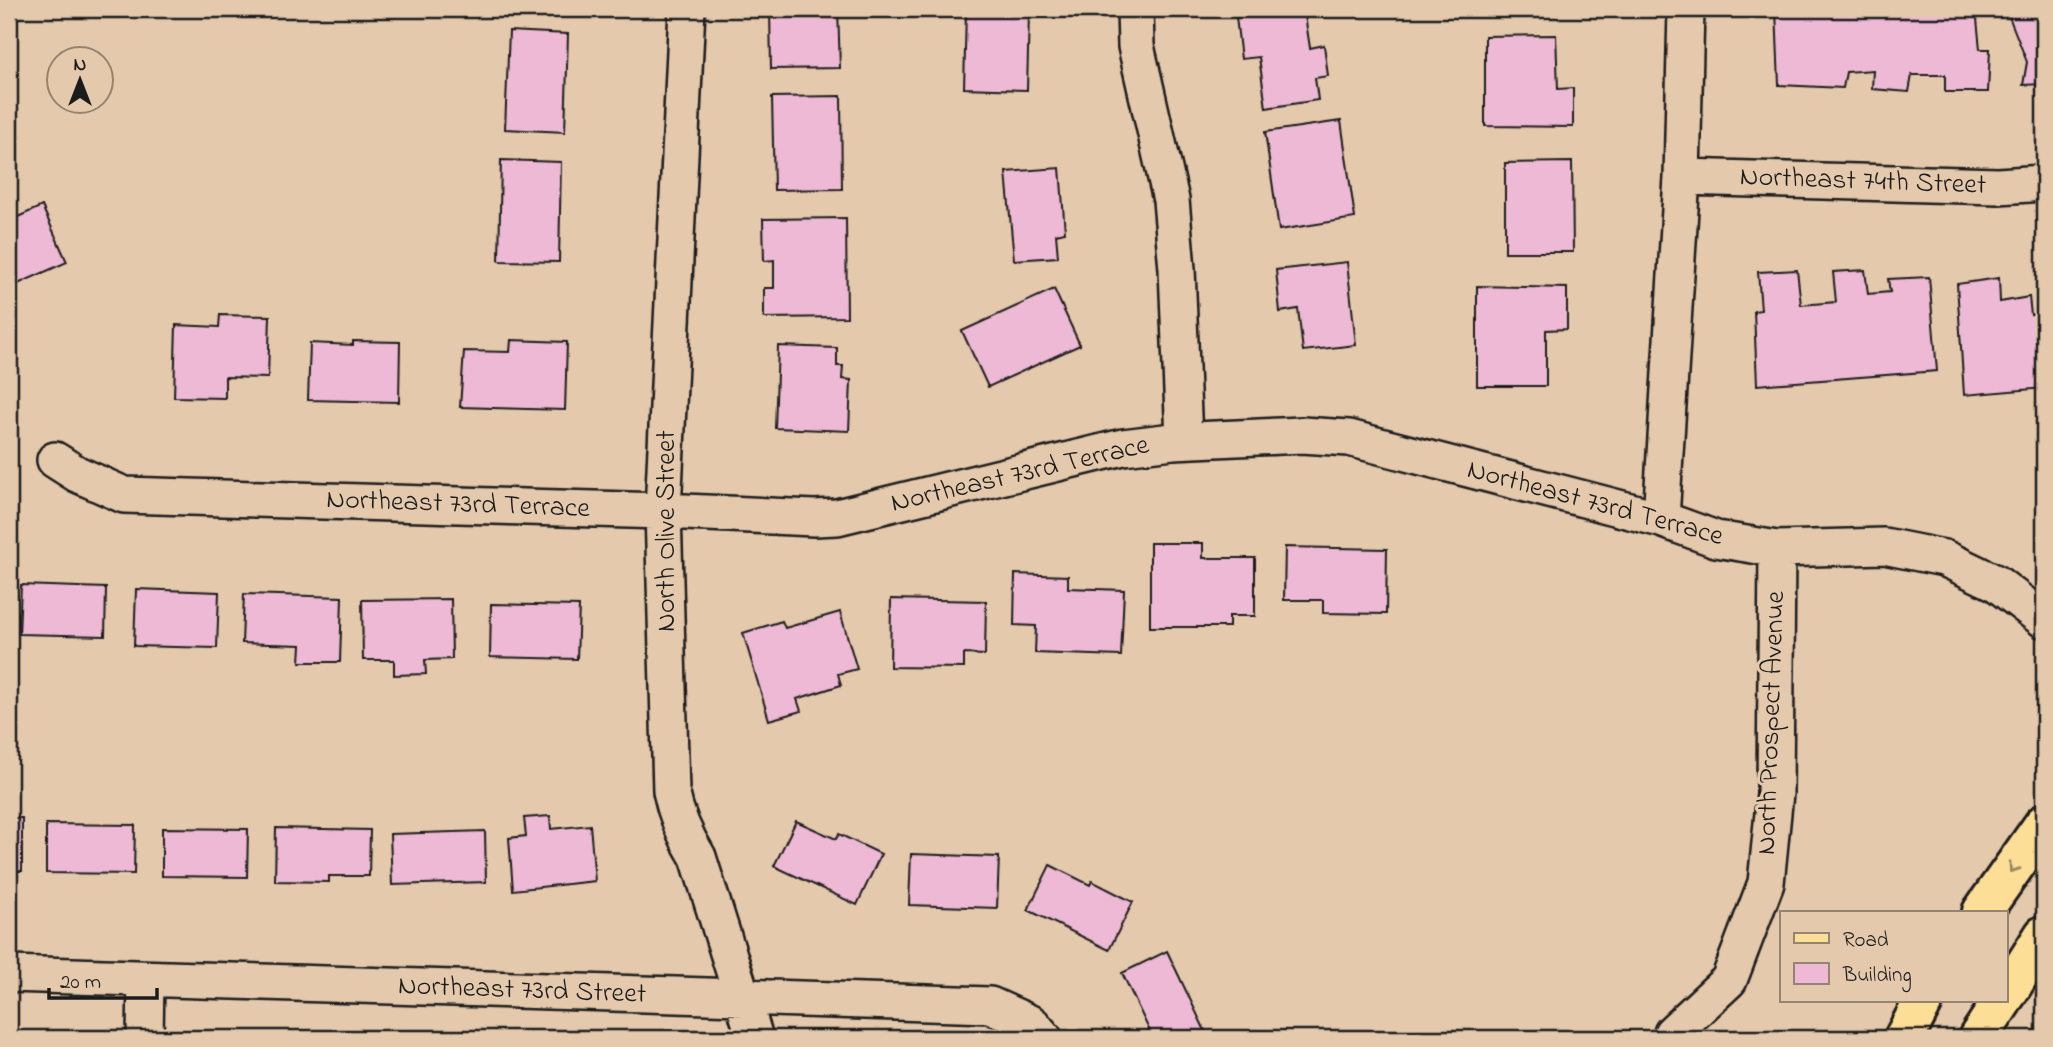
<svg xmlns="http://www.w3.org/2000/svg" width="2053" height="1047" font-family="'Indie Flower',sans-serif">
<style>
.building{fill:#edb9d5;stroke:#1c1c1c;stroke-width:2}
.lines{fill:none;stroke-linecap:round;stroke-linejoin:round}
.street-casing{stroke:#1c1c1c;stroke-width:40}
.primary-casing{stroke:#1c1c1c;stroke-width:44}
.street{stroke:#e4c9ac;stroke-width:35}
.primary{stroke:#fcde96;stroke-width:38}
.oneway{stroke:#97875f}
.labels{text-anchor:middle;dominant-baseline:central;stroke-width:6;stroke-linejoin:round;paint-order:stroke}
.street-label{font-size:28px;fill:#1c1c1c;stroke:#e4c9ac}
</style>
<rect width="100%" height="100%" fill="#e4c9ac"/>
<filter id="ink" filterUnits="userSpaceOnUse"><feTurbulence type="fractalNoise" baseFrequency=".0143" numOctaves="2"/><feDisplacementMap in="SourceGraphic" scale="14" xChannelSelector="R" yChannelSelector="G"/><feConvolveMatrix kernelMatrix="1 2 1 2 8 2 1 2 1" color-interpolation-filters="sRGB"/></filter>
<g filter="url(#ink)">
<!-- building -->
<path class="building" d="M 770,9 L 838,9 L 840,68 L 771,69 Z
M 1295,9 L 1304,9 L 1310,48 L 1324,45 L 1328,76 L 1315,78 L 1318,100 L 1266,108 L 1259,57 L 1241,59 L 1236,17 Z
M 1776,9 L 1976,9 L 1980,49 L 1990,49 L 1988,92 L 1945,92 L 1945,75 L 1912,75 L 1909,92 L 1872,89 L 1873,70 L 1846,72 L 1843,88 L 1779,85 Z
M 2006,9 L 2044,9 L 2044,84 L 2023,85 L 2027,62 Z
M 966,11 L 1029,13 L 1027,90 L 964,88 Z
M 509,31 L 568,34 L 565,132 L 505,129 Z
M 1556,35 L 1558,89 L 1573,88 L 1573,127 L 1485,126 L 1485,36 Z
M 841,96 L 842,189 L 774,190 L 772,97 Z
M 1341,121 L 1355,218 L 1279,230 L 1265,132 Z
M 501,160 L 561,162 L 559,262 L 499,261 Z
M 1572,162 L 1573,252 L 1505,252 L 1505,163 Z
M 1060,168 L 1065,232 L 1056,234 L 1058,257 L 1014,260 L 1006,172 Z
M 42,206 L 67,262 L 9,288 L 9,221 Z
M 846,218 L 847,317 L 764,318 L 764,288 L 774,288 L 774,260 L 764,261 L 763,219 Z
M 1347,262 L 1356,345 L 1303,351 L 1298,309 L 1280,312 L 1276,270 Z
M 1797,270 L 1801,305 L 1836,302 L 1833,272 L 1865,270 L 1868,294 L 1890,292 L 1888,279 L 1929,277 L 1937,371 L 1757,385 L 1754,311 L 1761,310 L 1758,272 Z
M 1999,278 L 2000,302 L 2029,297 L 2031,315 L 2044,313 L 2044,388 L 1964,395 L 1957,284 Z
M 1477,286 L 1567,288 L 1567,329 L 1546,330 L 1546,386 L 1477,386 Z
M 1054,289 L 1080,345 L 988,387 L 962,331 Z
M 220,315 L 270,316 L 268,378 L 225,377 L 225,398 L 174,397 L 176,325 L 219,327 Z
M 511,340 L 567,342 L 565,410 L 460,407 L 464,351 L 510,352 Z
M 353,341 L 400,342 L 399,402 L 308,400 L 310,343 L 353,345 Z
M 778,346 L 837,348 L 837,366 L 843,366 L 842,379 L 851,380 L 849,431 L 775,428 Z
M 1150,543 L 1203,543 L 1203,558 L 1255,558 L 1255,616 L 1229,616 L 1229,627 L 1150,627 Z
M 1285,547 L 1387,549 L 1386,614 L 1323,613 L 1323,600 L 1284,600 Z
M 1015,574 L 1068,576 L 1068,588 L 1124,590 L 1121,656 L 1035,653 L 1036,626 L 1014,625 Z
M 21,585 L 106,588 L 105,636 L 19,634 Z
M 136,589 L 219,592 L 217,648 L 134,646 Z
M 244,594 L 342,597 L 340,662 L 300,662 L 301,645 L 242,643 Z
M 451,599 L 452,659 L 425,660 L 426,674 L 394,675 L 394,660 L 363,660 L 362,600 Z
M 891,599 L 986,601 L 985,655 L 964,654 L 964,668 L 890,667 Z
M 491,604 L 579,606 L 577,659 L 490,657 Z
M 840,612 L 857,669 L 838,674 L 841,685 L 797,699 L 801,711 L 769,720 L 743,633 L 782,621 L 785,628 Z
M 550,816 L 551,829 L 590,825 L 595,881 L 513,890 L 509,838 L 526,836 L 524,818 Z
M 9,818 L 22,818 L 22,871 L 9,871 Z
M 796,821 L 836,839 L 839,834 L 881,854 L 857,905 L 774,866 Z
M 46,824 L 135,825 L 134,874 L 46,873 Z
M 162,828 L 248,829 L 247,877 L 162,876 Z
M 276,828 L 370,830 L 369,876 L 329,876 L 329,882 L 275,881 Z
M 485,831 L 486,882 L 392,885 L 390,834 Z
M 911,854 L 999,857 L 997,908 L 909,905 Z
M 1050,865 L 1090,885 L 1092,881 L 1133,902 L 1109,950 L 1028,910 Z
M 1167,951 L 1208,1037 L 1206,1038 L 1153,1038 L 1122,973 Z"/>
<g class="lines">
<defs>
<path id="street" d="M 687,9 L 663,511 L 671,791 C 676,816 685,836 698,857 L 755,1038
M 1135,9 L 1136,46 L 1171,200 L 1177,269 L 1184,440
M 1682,177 L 1998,186 L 2044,183
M 55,460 L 77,474 L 124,495 L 663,511 L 814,518 L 837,517 L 1123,447 L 1173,441 L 1302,435 L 1349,438 L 1661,519 L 1716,539 L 1777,549 L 1884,546 L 1944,558 L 1996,583 L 2044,620
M 1661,519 L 1682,177 L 1686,9
M 9,974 L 990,1005 L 1032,1024 L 1044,1038
M 1672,1033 L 1729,980 L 1766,883 L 1775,793 L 1777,549
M 145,1038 L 146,979"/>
<path id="primary" d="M 1982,912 L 2044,824
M 2006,995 L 2044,935
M 1904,1038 L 1924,1000
M 1978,1038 L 2003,1000"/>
</defs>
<!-- street casing -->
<use href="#street" class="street-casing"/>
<!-- primary casing -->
<use href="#primary" class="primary-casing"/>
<!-- street -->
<use href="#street" class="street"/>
<!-- primary -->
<use href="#primary" class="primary"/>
</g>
<!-- one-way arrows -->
<defs><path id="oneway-chevron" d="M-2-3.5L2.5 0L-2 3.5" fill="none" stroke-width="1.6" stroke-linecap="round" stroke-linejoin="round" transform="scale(1.75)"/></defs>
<use class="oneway" href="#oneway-chevron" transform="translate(2013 868) rotate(125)"/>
</g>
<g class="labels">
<!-- street labels -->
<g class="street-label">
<text transform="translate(1863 182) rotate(2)">Northeast 74th Street</text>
<text transform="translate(1020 475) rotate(-13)">Northeast 73rd Terrace</text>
<text transform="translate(1595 504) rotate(15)">Northeast 73rd Terrace</text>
<text transform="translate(458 505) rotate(2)">Northeast 73rd Terrace</text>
<text transform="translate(667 531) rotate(-90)">North Olive Street</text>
<text transform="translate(1772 723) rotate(-88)">North Prospect Avenue</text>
<text transform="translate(522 991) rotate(2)">Northeast 73rd Street</text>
</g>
</g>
<!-- margin -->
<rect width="2053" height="1047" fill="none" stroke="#e4c9ac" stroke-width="35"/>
<rect x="18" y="18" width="2018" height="1012" fill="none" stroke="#1c1c1c" stroke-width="2.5" filter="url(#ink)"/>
<!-- legend -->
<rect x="1780" y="911" width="228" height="91" fill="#e4c9ac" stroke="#948472" stroke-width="2"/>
<rect x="1794" y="933" width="35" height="10" fill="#fcde96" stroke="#948472" stroke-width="2"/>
<text x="1843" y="946" font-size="21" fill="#1c1c1c">Road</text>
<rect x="1794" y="963" width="35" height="21" fill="#edb9d5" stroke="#948472" stroke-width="2"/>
<text x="1843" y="981" font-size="21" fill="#1c1c1c">Building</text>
<!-- north arrow -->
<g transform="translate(80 80)"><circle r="33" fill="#e4c9ac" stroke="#948472" stroke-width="2"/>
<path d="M0-5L12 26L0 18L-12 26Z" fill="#1c1c1c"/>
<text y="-10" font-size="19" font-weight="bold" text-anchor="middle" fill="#1c1c1c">N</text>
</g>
<!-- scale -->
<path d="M49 988v10h108v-10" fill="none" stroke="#1c1c1c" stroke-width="3.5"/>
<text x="60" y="988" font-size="21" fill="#1c1c1c" stroke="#e4c9ac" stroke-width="5" paint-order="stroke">20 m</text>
</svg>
